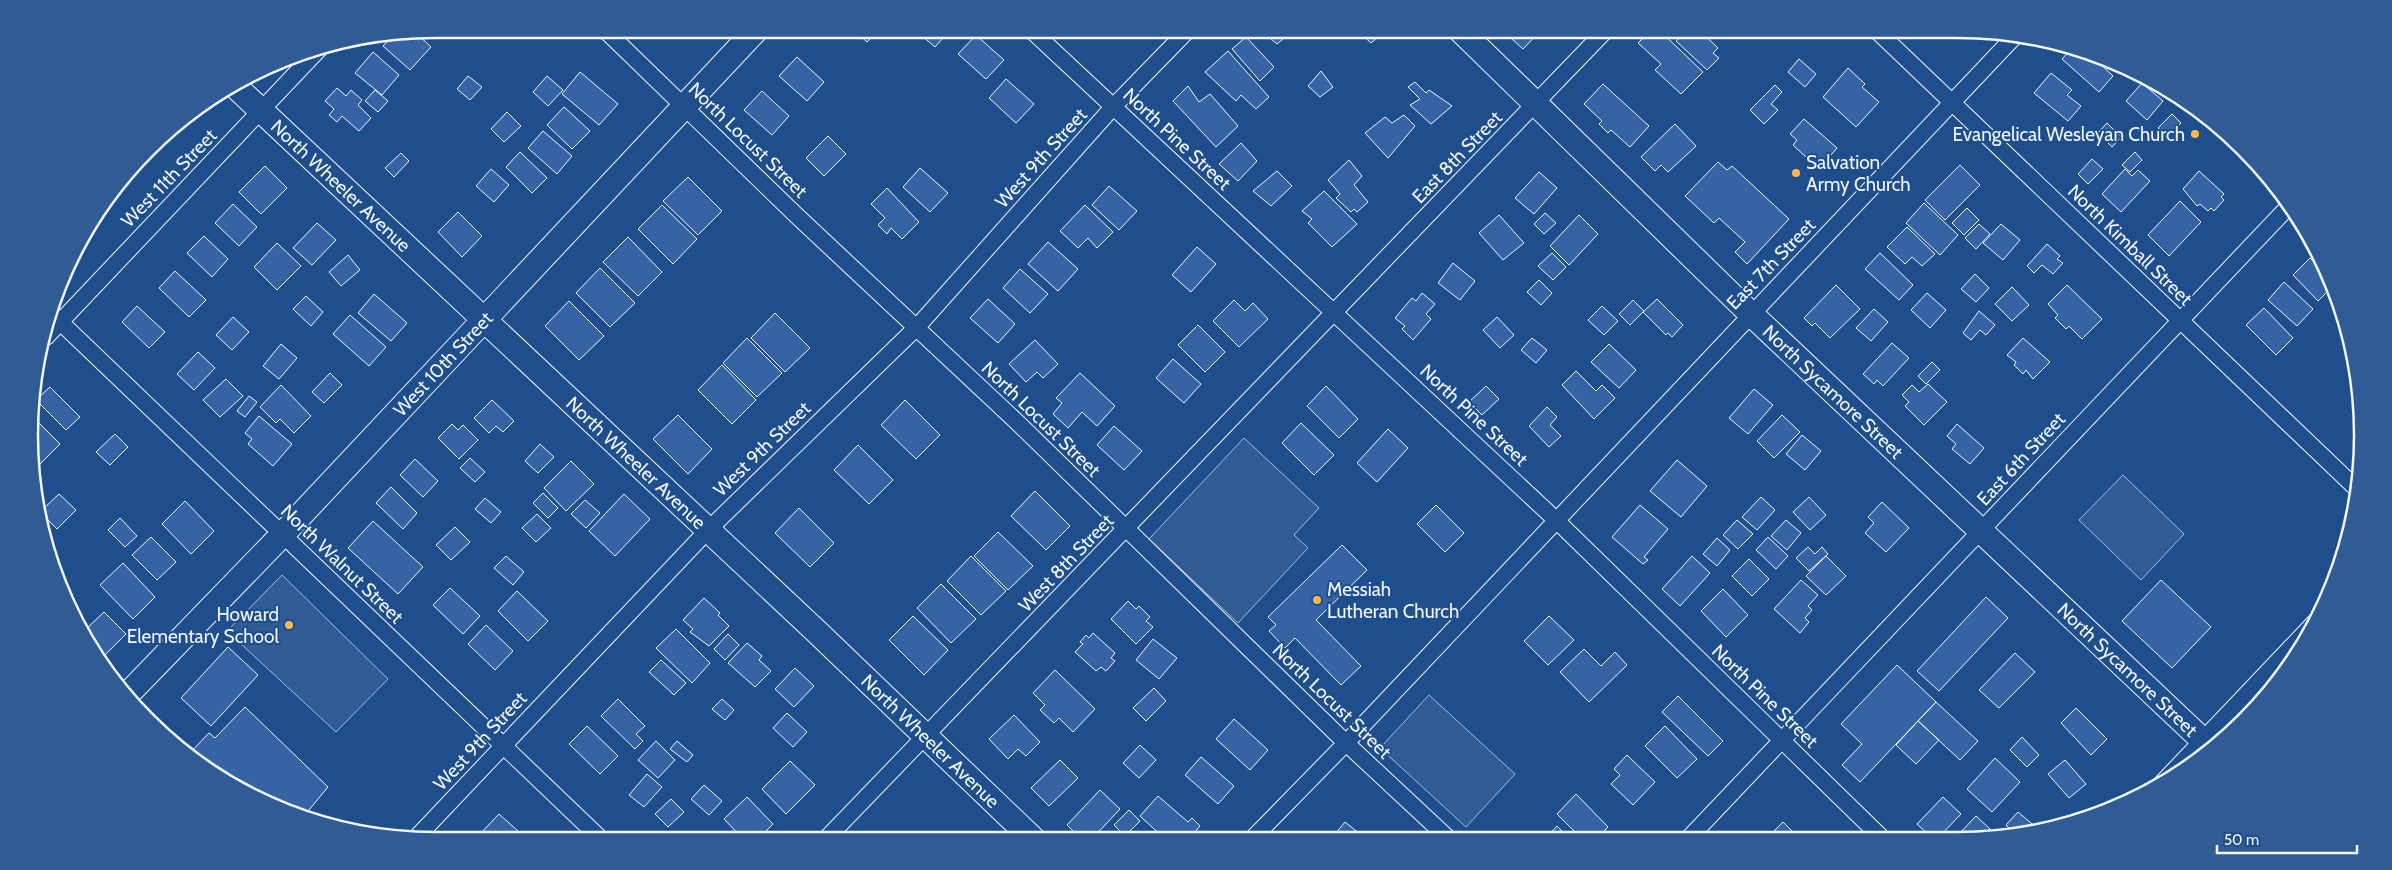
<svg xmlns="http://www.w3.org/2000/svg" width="2392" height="870" font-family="Cabin,sans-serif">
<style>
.built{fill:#305b95;stroke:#a8bbd7}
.building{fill:#3563a3;stroke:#f2f6ff}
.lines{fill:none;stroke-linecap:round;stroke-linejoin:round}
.street-casing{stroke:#f2f6ff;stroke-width:18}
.secondary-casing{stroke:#f2f6ff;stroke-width:26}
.street{stroke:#1f4e8c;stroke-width:16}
.secondary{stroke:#1f4e8c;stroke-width:24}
.poi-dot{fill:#ffb74d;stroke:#1f4e8c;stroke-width:2}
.labels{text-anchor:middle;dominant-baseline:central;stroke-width:4;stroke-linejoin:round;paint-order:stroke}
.poi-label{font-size:19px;fill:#f2f6ff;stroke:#1f4e8c;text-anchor:end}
.street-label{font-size:19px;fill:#f2f6ff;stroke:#1f4e8c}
.rim{fill:none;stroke:#f2f6ff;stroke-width:2.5}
</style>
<rect width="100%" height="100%" fill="#1f4e8c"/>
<!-- built -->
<path class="built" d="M 1244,438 L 1319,508 L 1294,535 L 1308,548 L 1238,623 L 1149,539 Z
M 2123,475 L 2184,534 L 2141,580 L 2079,520 Z
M 282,575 L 388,679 L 336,732 L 227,631 Z
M 1429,695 L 1515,774 L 1466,827 L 1380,748 Z"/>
<!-- building -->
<path class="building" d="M 853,29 L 880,29 L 867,42 Z
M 914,29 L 951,29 L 935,47 Z
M 1259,29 L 1295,29 L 1277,44 Z
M 1356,29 L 1387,29 L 1371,43 Z
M 1501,29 L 1542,29 L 1523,49 Z
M 1652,29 L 1658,29 L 1703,72 L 1681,94 L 1655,70 L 1661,64 L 1638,43 Z
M 1688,29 L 1698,29 L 1718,48 L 1713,53 L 1719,58 L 1707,70 L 1676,41 Z
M 414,31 L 431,47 L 410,70 L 383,46 L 395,33 Z
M 976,35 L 1004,60 L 986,79 L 958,54 Z
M 1246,37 L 1274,67 L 1260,81 L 1232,49 Z
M 2073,47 L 2097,56 L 2101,59 L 2098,62 L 2113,76 L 2099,92 L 2062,59 Z
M 1228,51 L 1269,97 L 1256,109 L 1241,95 L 1236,101 L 1205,72 Z
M 373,52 L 399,75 L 382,95 L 355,73 Z
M 797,57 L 824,82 L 807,101 L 779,76 Z
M 1799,59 L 1816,74 L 1805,87 L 1788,72 Z
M 1848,68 L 1865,84 L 1862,87 L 1879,102 L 1856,127 L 1823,97 Z
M 1321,71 L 1333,87 L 1320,97 L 1308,86 Z
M 580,72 L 618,104 L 599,125 L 562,94 Z
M 2051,73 L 2072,90 L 2067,95 L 2081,106 L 2068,121 L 2034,93 Z
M 468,76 L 482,87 L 470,100 L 457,89 Z
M 547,76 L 563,90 L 548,106 L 533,92 Z
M 2149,78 L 2166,89 L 2162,94 L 2147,80 Z
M 1006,79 L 1034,104 L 1016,123 L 989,98 Z
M 1415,82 L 1426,93 L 1429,90 L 1452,106 L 1431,124 L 1410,105 L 1420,99 L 1408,87 Z
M 2142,83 L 2163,101 L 2147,120 L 2126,101 Z
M 1603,84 L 1649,126 L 1630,147 L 1611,130 L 1608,133 L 1599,124 L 1602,121 L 1584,104 Z
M 1775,85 L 1782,92 L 1771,104 L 1778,110 L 1764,124 L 1750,110 Z
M 1188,86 L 1199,102 L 1210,94 L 1238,126 L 1216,147 L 1173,101 Z
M 337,88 L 346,96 L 351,90 L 362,100 L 358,105 L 371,118 L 359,131 L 342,116 L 337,122 L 329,115 L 334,109 L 325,101 Z
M 375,90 L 388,101 L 378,112 L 365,101 Z
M 762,91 L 789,116 L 772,135 L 744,110 Z
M 564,107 L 590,131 L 572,149 L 547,125 Z
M 507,112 L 521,126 L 504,142 L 491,129 Z
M 2172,114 L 2181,123 L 2168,137 L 2158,128 Z
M 1404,115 L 1415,126 L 1388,158 L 1365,133 L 1385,117 L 1392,123 Z
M 187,117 L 174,131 L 171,127 Z
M 1804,119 L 1837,148 L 1819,169 L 1793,145 L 1797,140 L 1790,134 Z
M 2107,123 L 2121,137 L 2112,147 L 2098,133 Z
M 1675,124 L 1696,146 L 1668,172 L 1661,165 L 1655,171 L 1641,157 Z
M 543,131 L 572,156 L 557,174 L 528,148 Z
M 2227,134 L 2258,163 L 2255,166 L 2224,138 Z
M 828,136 L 846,154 L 824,176 L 806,158 Z
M 1241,143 L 1257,161 L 1238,181 L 1219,164 Z
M 520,152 L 547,178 L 532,193 L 506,167 Z
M 2135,152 L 2142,160 L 2130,172 L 2122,165 Z
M 401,153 L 409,161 L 394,177 L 385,168 Z
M 2092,159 L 2103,169 L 2088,184 L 2078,174 Z
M 1349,160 L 1362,176 L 1354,185 L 1368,202 L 1357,212 L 1354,209 L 1351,212 L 1336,198 L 1340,194 L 1328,180 Z
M 1718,162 L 1727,170 L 1732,166 L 1789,219 L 1747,264 L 1735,252 L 1745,242 L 1719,218 L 1714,223 L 1685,196 Z
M 1960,165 L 1980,185 L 1945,220 L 1925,200 Z
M 265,166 L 287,188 L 261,214 L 239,192 Z
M 920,168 L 948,193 L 930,212 L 903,187 Z
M 491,169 L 509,185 L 494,202 L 476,186 Z
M 2125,169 L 2132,176 L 2138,170 L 2150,181 L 2121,212 L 2102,194 Z
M 1277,171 L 1292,186 L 1271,206 L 1253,191 Z
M 2199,171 L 2224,194 L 2221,197 L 2224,200 L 2214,211 L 2211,208 L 2208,211 L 2200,204 L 2197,206 L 2183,189 Z
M 127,172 L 133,178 L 117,195 L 111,190 Z
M 1539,172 L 1557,188 L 1534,214 L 1515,198 Z
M 688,177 L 722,211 L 698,235 L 663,201 Z
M 1109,186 L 1137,211 L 1119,230 L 1092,205 Z
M 887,188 L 919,222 L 902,239 L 891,228 L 887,234 L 878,225 L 885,218 L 871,204 Z
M 1324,191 L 1357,224 L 1332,247 L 1308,223 L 1312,219 L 1302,211 Z
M 2180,201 L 2201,222 L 2169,256 L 2148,235 Z
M 1924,203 L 1958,235 L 1940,255 L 1906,223 Z
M 233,204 L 257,227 L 239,246 L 215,223 Z
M 662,205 L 697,239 L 673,264 L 638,229 Z
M 1085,205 L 1113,232 L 1097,248 L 1088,238 L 1078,248 L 1060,231 Z
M 1967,208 L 1979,220 L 1964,235 L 1952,223 Z
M 458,212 L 482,236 L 462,257 L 438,232 Z
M 1545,213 L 1556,223 L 1544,234 L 1534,224 Z
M 1499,215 L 1524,243 L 1503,260 L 1479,233 Z
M 1579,215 L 1598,234 L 1569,265 L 1550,246 Z
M 317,223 L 336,240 L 312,265 L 293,248 Z
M 1979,224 L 1990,234 L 1976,249 L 1965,238 Z
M 2001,224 L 2020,240 L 2003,260 L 1983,243 Z
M 1907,227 L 1935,254 L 1922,266 L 1912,257 L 1905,264 L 1887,247 Z
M 204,236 L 228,259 L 212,277 L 187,253 Z
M 628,237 L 662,272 L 638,296 L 603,262 Z
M 1048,242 L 1078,269 L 1058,291 L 1028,264 Z
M 277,243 L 301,266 L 277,290 L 254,267 Z
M 2047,244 L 2060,256 L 2057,259 L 2063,263 L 2053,274 L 2042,265 L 2034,273 L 2027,266 Z
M 1197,247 L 1216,264 L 1191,292 L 1172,275 Z
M 1552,253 L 1566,267 L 1553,280 L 1538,266 Z
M 1880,253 L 1913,285 L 1899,300 L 1865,269 Z
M 348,255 L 360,270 L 341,286 L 329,272 Z
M 2310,258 L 2330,278 L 2333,286 L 2318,301 L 2293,275 Z
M 1453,263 L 1475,281 L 1460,300 L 1438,283 Z
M 600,268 L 635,303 L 610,327 L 576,293 Z
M 1020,269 L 1048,294 L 1030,313 L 1003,288 Z
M 175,271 L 206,300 L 189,317 L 159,288 Z
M 1975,274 L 1989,288 L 1976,302 L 1961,289 Z
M 1539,280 L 1552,293 L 1541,305 L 1527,292 Z
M 2284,282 L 2313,309 L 2297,326 L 2268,300 Z
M 1836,285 L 1860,309 L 1830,338 L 1815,323 L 1812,326 L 1804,318 Z
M 2067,285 L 2102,319 L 2082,339 L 2069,326 L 2066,329 L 2055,318 L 2058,315 L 2048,304 Z
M 2012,287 L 2029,305 L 2012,321 L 1995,304 Z
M 1422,293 L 1435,304 L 1426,314 L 1431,319 L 1413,340 L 1402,329 L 1405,326 L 1395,318 L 1412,298 L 1416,301 Z
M 1927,293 L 1946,310 L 1930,328 L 1911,310 Z
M 374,294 L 407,323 L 391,341 L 358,313 Z
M 306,296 L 323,312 L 311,326 L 293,309 Z
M 988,299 L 1015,324 L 998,343 L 970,318 Z
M 1657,299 L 1683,325 L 1672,337 L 1668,333 L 1666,335 L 1643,312 Z
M 1234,300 L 1245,311 L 1253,303 L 1268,319 L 1239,347 L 1213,321 Z
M 1633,300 L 1644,311 L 1630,325 L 1619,314 Z
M 569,301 L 604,336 L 579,360 L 545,326 Z
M 137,306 L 165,332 L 149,348 L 122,322 Z
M 1602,306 L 1618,321 L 1604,335 L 1588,320 Z
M 2264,308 L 2293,338 L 2276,355 L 2246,325 Z
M 1874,309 L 1888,322 L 1871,341 L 1856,328 Z
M 1979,311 L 1995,325 L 1986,335 L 1980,330 L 1971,340 L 1963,333 Z
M 775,313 L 810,348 L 785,372 L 751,338 Z
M 350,315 L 386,347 L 369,366 L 333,334 Z
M 233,317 L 249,332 L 232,350 L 216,335 Z
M 1497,317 L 1514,335 L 1500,348 L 1483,330 Z
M 1198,325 L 1225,352 L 1205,372 L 1178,345 Z
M 747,338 L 782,373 L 757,397 L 723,363 Z
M 1532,338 L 1547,350 L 1536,363 L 1521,350 Z
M 2023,338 L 2050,362 L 2033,379 L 2026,370 L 2023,374 L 2014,365 L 2016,362 L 2007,355 Z
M 1035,340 L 1058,364 L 1043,378 L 1037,372 L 1026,382 L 1009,364 Z
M 1892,343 L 1909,358 L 1883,386 L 1877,380 L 1874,384 L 1863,374 Z
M 281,344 L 297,358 L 279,379 L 263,366 Z
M 1609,344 L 1636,370 L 1619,388 L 1591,362 Z
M 198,352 L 215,368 L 194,390 L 177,374 Z
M 1173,359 L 1201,384 L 1184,403 L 1156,378 Z
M 1932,362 L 1940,370 L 1926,384 L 1918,376 Z
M 722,365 L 756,400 L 732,424 L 698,390 Z
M 1576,371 L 1596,391 L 1602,385 L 1615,398 L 1594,419 L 1562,385 Z
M 330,373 L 342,385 L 324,403 L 312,392 Z
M 1080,373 L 1115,406 L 1097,426 L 1082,412 L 1068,428 L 1053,414 L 1062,403 L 1056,398 Z
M 226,379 L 243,396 L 220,417 L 203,400 Z
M 1928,384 L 1947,402 L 1924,425 L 1905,406 L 1909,402 L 1902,395 L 1912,385 L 1919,392 Z
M 281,385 L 311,416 L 294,433 L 280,419 L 276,423 L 260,407 Z
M 1326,386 L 1358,419 L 1339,438 L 1307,406 Z
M 1486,386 L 1499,399 L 1482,415 L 1469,402 Z
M 50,387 L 80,417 L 66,430 L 36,400 Z
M 1754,389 L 1773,405 L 1748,434 L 1729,418 Z
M 249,396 L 257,402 L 245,417 L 237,411 Z
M 492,400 L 514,421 L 503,432 L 496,426 L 489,433 L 474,418 Z
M 905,400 L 940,435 L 916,459 L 881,425 Z
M 1547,407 L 1557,417 L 1550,425 L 1561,436 L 1549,447 L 1529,426 Z
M 31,415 L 60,444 L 37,467 L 30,459 Z
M 678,415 L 712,449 L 688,474 L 653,439 Z
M 1782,415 L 1800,432 L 1774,458 L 1757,441 Z
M 259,416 L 292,444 L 273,466 L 248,444 L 252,439 L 245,433 Z
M 1301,423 L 1334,455 L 1314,475 L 1282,443 Z
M 452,424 L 458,430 L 463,425 L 478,440 L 459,459 L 438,438 Z
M 1957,424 L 1984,448 L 1970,464 L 1952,449 L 1956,444 L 1947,436 Z
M 1114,426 L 1142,451 L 1124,470 L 1097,445 Z
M 1388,429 L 1408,448 L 1377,482 L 1357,463 Z
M 115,434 L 128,447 L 110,465 L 96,452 Z
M 1802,435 L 1821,451 L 1805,470 L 1786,454 Z
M 540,444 L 554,457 L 538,473 L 525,461 Z
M 858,445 L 893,480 L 869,504 L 834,470 Z
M 470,458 L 485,472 L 475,482 L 460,468 Z
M 415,459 L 438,481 L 423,497 L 400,475 Z
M 1677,460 L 1707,486 L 1681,517 L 1650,491 Z
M 571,461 L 594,484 L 566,511 L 544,488 Z
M 391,487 L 417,513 L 403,529 L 376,503 Z
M 1035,491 L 1070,526 L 1046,550 L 1011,516 Z
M 543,493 L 558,508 L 548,518 L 533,503 Z
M 59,494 L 76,510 L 57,529 L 40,512 Z
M 624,494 L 650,519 L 615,556 L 589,531 Z
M 1761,497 L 1775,510 L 1757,530 L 1742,517 Z
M 1809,497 L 1826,515 L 1810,530 L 1793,512 Z
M 485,498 L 501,512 L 491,523 L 475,509 Z
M 585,500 L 600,513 L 586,528 L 571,514 Z
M 185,501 L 214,531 L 191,554 L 162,524 Z
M 1882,502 L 1909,528 L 1886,552 L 1865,533 L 1874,523 L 1868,517 Z
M 1436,505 L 1464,533 L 1445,552 L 1417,524 Z
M 1640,505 L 1668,529 L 1644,557 L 1648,560 L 1643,564 L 1612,537 Z
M 799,508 L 834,543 L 810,567 L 775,533 Z
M 537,514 L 551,528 L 536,542 L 522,528 Z
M 120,518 L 137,536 L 125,547 L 108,530 Z
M 1737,520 L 1753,534 L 1738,549 L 1723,535 Z
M 1786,520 L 1801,533 L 1787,550 L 1771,536 Z
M 373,521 L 423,567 L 398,594 L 348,548 Z
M 455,527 L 470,542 L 451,560 L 436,545 Z
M 41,532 L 49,540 L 45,545 L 43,540 Z
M 998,532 L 1033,566 L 1008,590 L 974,556 Z
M 151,537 L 176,562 L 157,580 L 132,555 Z
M 1768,537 L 1788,556 L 1776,569 L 1756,550 Z
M 1717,538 L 1730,550 L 1717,566 L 1703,554 Z
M 1342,545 L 1367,570 L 1316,620 L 1361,666 L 1341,685 L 1295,638 L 1285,648 L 1269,631 L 1276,625 L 1268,617 Z
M 1808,547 L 1815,554 L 1822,547 L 1828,554 L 1809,571 L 1796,558 Z
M 506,556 L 524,572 L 513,585 L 494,568 Z
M 971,556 L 1006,591 L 981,615 L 947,581 Z
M 1692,556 L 1710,573 L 1680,606 L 1662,589 Z
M 1826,556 L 1846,576 L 1826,595 L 1806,576 Z
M 1749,559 L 1769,579 L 1752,596 L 1732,576 Z
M 123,563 L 155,597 L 133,619 L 100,585 Z
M 1801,580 L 1818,595 L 1808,606 L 1812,610 L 1805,618 L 1809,622 L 1800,633 L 1774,609 Z
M 2161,580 L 2211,627 L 2172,668 L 2122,621 Z
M 941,584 L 976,619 L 951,643 L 917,608 Z
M 450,588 L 480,616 L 463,634 L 433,605 Z
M 1723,589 L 1748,615 L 1726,637 L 1701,611 Z
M 517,591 L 548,621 L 528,641 L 498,611 Z
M 1986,597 L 2008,618 L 1939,691 L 1917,671 Z
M 704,598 L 720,613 L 718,615 L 729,626 L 709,646 L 690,632 L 693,629 L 683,620 Z
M 1128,601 L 1136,609 L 1139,606 L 1150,617 L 1146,621 L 1153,627 L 1136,644 L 1111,619 Z
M 104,612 L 126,634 L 104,656 L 87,639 L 84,631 Z
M 913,616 L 948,650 L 924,675 L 889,640 Z
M 1549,616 L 1574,640 L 1548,665 L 1524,641 Z
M 486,625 L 513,651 L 495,670 L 468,644 Z
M 676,629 L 710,663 L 692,683 L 656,648 Z
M 1093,633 L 1115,653 L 1111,658 L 1115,661 L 1106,671 L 1101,667 L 1096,671 L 1075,652 L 1083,644 L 1080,642 L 1086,635 L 1089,638 Z
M 728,634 L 739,645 L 725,660 L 714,649 Z
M 1153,639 L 1177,658 L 1159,679 L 1136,660 Z
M 747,643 L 762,656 L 759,660 L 771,671 L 755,687 L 728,663 Z
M 228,647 L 258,675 L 211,726 L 181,698 Z
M 1584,649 L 1601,666 L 1615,652 L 1627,665 L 1589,702 L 1560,672 Z
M 2015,653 L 2035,672 L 1999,708 L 1979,690 Z
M 661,660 L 686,683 L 674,695 L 649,672 Z
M 1897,665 L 1936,702 L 1860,782 L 1842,765 L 1862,744 L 1841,724 Z
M 795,668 L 814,686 L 794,707 L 775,689 Z
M 1055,670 L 1095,709 L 1073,732 L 1059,718 L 1054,723 L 1040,710 L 1045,705 L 1033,693 Z
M 1154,688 L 1166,701 L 1146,721 L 1133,708 Z
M 1678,696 L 1723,741 L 1708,756 L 1662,712 Z
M 618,699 L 645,726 L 636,734 L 643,741 L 635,749 L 601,716 Z
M 722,699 L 734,710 L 725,720 L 712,709 Z
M 1936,702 L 1978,741 L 1960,760 L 1918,721 Z
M 245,707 L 328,787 L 304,816 L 209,773 L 188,755 L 209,733 L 215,738 Z
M 2076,708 L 2107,739 L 2091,755 L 2061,723 Z
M 787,713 L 807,732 L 793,747 L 773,728 Z
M 1014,715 L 1040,742 L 1026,756 L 1018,749 L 1008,759 L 989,739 Z
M 1234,719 L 1268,750 L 1250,770 L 1216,739 Z
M 1918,721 L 1939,740 L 1916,764 L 1896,745 Z
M 587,726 L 618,756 L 600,774 L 569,744 Z
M 1665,726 L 1697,759 L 1677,778 L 1645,746 Z
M 2022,737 L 2039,755 L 2027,767 L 2010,750 Z
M 656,741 L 675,760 L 658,778 L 638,760 Z
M 677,741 L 693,755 L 687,762 L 670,749 Z
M 1140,745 L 1156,760 L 1139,778 L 1123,763 Z
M 1627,755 L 1655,782 L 1633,805 L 1611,784 L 1620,775 L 1614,769 Z
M 1201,757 L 1234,786 L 1218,804 L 1185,775 Z
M 1995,758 L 2020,782 L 1992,812 L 1967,789 Z
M 1060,760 L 1078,778 L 1049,806 L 1031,788 Z
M 2065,760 L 2086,784 L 2069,798 L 2048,774 Z
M 790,761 L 815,785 L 786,814 L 762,789 Z
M 647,774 L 662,787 L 644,807 L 629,795 Z
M 704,785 L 722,801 L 709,815 L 691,799 Z
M 1100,790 L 1120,809 L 1091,840 L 1082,840 L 1067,825 Z
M 1576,794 L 1608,827 L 1596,839 L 1582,839 L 1557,814 Z
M 1158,796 L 1188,822 L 1192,818 L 1200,826 L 1188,840 L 1166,840 L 1140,816 Z
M 747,797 L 773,824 L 756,841 L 745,841 L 724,819 Z
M 1943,797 L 1961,814 L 1938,838 L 1932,838 L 1917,824 Z
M 671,799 L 684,812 L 668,827 L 655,814 Z
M 1129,810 L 1140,821 L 1125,836 L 1114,825 Z
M 2018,812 L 2037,828 L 2035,830 L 2017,836 L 2006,825 Z
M 499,814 L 528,840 L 527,841 L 488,841 L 480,834 Z
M 1976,816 L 1990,829 L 1982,838 L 1961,838 L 1958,835 Z
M 1345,822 L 1366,839 L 1331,839 Z
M 1783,822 L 1797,836 L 1795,838 L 1767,838 Z
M 1557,826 L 1570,839 L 1545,839 Z
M 1990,829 L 1999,838 L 1982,838 Z"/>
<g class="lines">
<defs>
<path id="street" d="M 604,29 L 797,216 L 1018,423 L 1346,743 L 1449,839
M 1030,29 L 1556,520 L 1882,838
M 1875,29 L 2358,490
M 53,315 L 603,841
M 46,337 L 321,47
M 2162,783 L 2315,622
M 1689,838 L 2290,205
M 415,839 L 708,530 L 917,327 L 1113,107 L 1189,29
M 1252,839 L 1346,743 L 2015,36
M 825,840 L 1607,29"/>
<g id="secondary">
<path id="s1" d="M 1459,29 L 1751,314 L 2212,749"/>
<path id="s2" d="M 236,87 L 817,632 L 1034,840"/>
<path id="s3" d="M 126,696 L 282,535 L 757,29"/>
</g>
</defs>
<!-- street casing -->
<use href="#street" class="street-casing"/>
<!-- secondary casing -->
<use href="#secondary" class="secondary-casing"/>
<!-- street -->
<use href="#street" class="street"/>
<!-- secondary -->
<use href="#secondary" class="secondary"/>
</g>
<!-- markers -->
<g class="poi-dot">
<circle cx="2195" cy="134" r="5"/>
<circle cx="1796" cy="173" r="5"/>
<circle cx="1317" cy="600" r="5"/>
<circle cx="289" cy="625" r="5"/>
</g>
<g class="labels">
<!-- poi labels -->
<g class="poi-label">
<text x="2185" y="134">Evangelical Wesleyan Church</text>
<text x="1806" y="162" text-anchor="start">Salvation<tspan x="1806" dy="22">Army Church</tspan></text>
<text x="1327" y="589" text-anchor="start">Messiah<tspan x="1327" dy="22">Lutheran Church</tspan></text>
<text x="279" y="614">Howard<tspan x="279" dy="22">Elementary School</tspan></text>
</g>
<!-- street labels -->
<g class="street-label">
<text transform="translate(1177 139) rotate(43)">North Pine Street</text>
<text transform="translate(748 140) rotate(44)">North Locust Street</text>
<text transform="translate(1457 157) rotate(-46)">East 8th Street</text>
<text transform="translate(1041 158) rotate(-48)">West 9th Street</text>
<text transform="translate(169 178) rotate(-46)">West 11th Street</text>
<text stroke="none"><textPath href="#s2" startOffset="144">North Wheeler Avenue</textPath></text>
<text transform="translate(2130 245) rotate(44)">North Kimball Street</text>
<text transform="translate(1771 264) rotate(-46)">East 7th Street</text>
<text stroke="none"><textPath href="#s3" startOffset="459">West 10th Street</textPath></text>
<text stroke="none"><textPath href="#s1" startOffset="521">North Sycamore Street</textPath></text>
<text transform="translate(1474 415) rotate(43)">North Pine Street</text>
<text transform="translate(1041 419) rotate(44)">North Locust Street</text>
<text transform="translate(762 449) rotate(-44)">West 9th Street</text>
<text transform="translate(2021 459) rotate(-47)">East 6th Street</text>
<text stroke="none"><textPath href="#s2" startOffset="549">North Wheeler Avenue</textPath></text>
<text transform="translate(1066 563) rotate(-46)">West 8th Street</text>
<text transform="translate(342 564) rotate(44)">North Walnut Street</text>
<text stroke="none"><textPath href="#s1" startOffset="926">North Sycamore Street</textPath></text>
<text transform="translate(1765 696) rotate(44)">North Pine Street</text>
<text transform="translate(1332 701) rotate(44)">North Locust Street</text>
<text stroke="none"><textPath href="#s2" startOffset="954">North Wheeler Avenue</textPath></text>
<text transform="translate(480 741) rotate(-47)">West 9th Street</text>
</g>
</g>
<!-- crop -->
<path d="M0 0H2392V870H0ZM435 38H1957A397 397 0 0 1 2354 435V435A397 397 0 0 1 1957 832H435A397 397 0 0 1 38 435V435A397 397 0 0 1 435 38Z" fill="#305b95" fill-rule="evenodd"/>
<path class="rim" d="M435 38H1957A397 397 0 0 1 2354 435V435A397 397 0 0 1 1957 832H435A397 397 0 0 1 38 435V435A397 397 0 0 1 435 38Z"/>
<!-- scale -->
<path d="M2217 845v8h140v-8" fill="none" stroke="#f2f6ff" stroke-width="2.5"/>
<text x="2224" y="845" font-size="15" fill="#f2f6ff" stroke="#1f4e8c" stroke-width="4" paint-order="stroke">50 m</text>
</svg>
